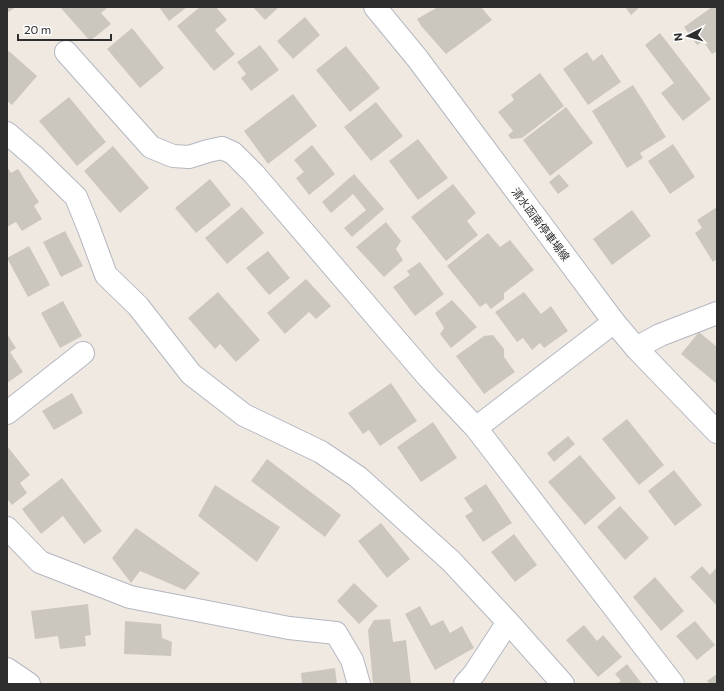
<svg xmlns="http://www.w3.org/2000/svg" width="724" height="691" font-family="Commissioner,'Noto Sans JP',sans-serif">
<style>
.building{fill:#cbc7bf}
.lines{fill:none;stroke-linecap:round;stroke-linejoin:round}
.minor-casing{stroke:#b4b7c1;stroke-width:24}
.secondary-casing{stroke:#b4b7c1;stroke-width:24}
.minor{stroke:#fff;stroke-width:22}
.secondary{stroke:#fff;stroke-width:22}
.labels{text-anchor:middle;dominant-baseline:central;stroke-width:4;stroke-linejoin:round;paint-order:stroke}
.street-label{font-size:11px;fill:#2e2e2e;stroke:#fff}
</style>
<rect width="100%" height="100%" fill="#efe9e1"/>
<!-- building -->
<path class="building" d="M 7,7 L 16,7 L 7,13 Z
M 60,7 L 106,7 L 107,8 L 101,13 L 111,24 L 90,41 Z
M 159,7 L 187,7 L 169,21 Z
M 200,7 L 216,7 L 227,20 L 215,30 L 235,54 L 214,71 L 177,26 Z
M 253,7 L 279,7 L 265,20 Z
M 438,7 L 481,7 L 492,20 L 446,54 L 422,27 L 417,19 Z
M 625,7 L 640,7 L 631,15 Z
M 712,7 L 717,7 L 717,51 L 712,54 L 703,41 L 697,45 L 684,27 Z
M 305,17 L 320,35 L 293,59 L 277,41 Z
M 132,28 L 164,68 L 140,88 L 107,49 Z
M 660,33 L 711,99 L 683,121 L 661,93 L 674,83 L 645,45 Z
M 260,45 L 279,70 L 251,91 L 241,78 L 246,74 L 237,62 Z
M 346,46 L 380,88 L 350,112 L 316,70 Z
M 9,51 L 37,76 L 12,105 L 7,101 L 7,53 Z
M 587,52 L 593,61 L 602,54 L 621,82 L 588,105 L 563,69 Z
M 540,73 L 564,106 L 522,138 L 511,139 L 508,135 L 513,131 L 498,112 L 514,100 L 511,95 Z
M 633,85 L 666,137 L 640,153 L 643,158 L 627,168 L 592,111 Z
M 293,94 L 317,126 L 268,164 L 244,131 Z
M 69,97 L 106,142 L 77,166 L 39,121 Z
M 376,102 L 403,136 L 371,161 L 344,127 Z
M 566,107 L 593,143 L 550,176 L 523,140 Z
M 418,139 L 448,178 L 418,200 L 389,161 Z
M 673,144 L 695,177 L 670,194 L 648,161 Z
M 312,145 L 335,174 L 309,195 L 296,178 L 304,172 L 294,160 Z
M 113,146 L 149,188 L 120,213 L 84,171 Z
M 7,167 L 11,173 L 18,169 L 39,202 L 34,206 L 42,219 L 22,231 L 16,222 L 7,227 Z
M 354,174 L 384,209 L 352,237 L 344,228 L 366,210 L 353,194 L 331,213 L 322,202 Z
M 559,174 L 569,186 L 558,194 L 549,182 Z
M 210,179 L 231,205 L 196,233 L 175,208 Z
M 453,184 L 476,213 L 467,221 L 478,235 L 446,261 L 411,217 Z
M 242,207 L 264,233 L 227,264 L 205,238 Z
M 717,207 L 717,259 L 713,262 L 695,233 L 702,228 L 697,220 Z
M 632,210 L 651,236 L 612,265 L 593,239 Z
M 386,222 L 401,241 L 396,249 L 403,260 L 384,277 L 356,247 Z
M 65,231 L 83,266 L 61,277 L 43,242 Z
M 488,233 L 500,247 L 510,240 L 534,270 L 504,293 L 504,299 L 491,309 L 486,303 L 480,307 L 447,266 Z
M 29,246 L 50,285 L 28,297 L 7,258 Z
M 268,251 L 290,278 L 269,295 L 246,268 Z
M 420,262 L 444,294 L 415,316 L 393,287 L 410,275 L 407,271 Z
M 306,279 L 331,306 L 316,319 L 309,312 L 285,334 L 267,313 Z
M 218,292 L 260,340 L 236,362 L 220,344 L 215,349 L 188,318 Z
M 524,292 L 541,314 L 551,306 L 568,331 L 544,348 L 540,343 L 532,350 L 523,338 L 517,342 L 495,312 Z
M 452,300 L 477,327 L 451,348 L 440,334 L 444,328 L 435,313 Z
M 63,301 L 82,336 L 60,348 L 41,313 Z
M 699,332 L 717,347 L 717,384 L 681,354 Z
M 7,334 L 16,348 L 10,352 L 23,372 L 7,383 Z
M 493,335 L 504,349 L 504,357 L 515,372 L 484,394 L 456,356 L 484,336 Z
M 391,383 L 417,421 L 380,446 L 369,430 L 363,434 L 348,413 Z
M 72,393 L 83,413 L 54,430 L 42,411 Z
M 627,419 L 664,465 L 639,485 L 602,439 Z
M 433,422 L 457,458 L 421,482 L 397,447 Z
M 568,436 L 575,444 L 554,462 L 547,453 Z
M 7,446 L 30,475 L 20,483 L 27,493 L 12,505 L 7,499 Z
M 580,455 L 616,498 L 585,525 L 548,482 Z
M 267,459 L 341,515 L 325,537 L 251,481 Z
M 674,470 L 702,505 L 675,526 L 648,491 Z
M 62,478 L 102,531 L 84,544 L 63,516 L 41,534 L 22,509 Z
M 486,484 L 512,523 L 483,542 L 465,516 L 473,511 L 464,498 Z
M 215,485 L 280,527 L 257,562 L 198,516 Z
M 620,506 L 649,538 L 625,560 L 597,527 Z
M 381,523 L 410,559 L 387,578 L 358,541 Z
M 136,528 L 200,573 L 185,590 L 140,571 L 131,583 L 112,558 Z
M 514,534 L 537,565 L 515,582 L 491,552 Z
M 702,566 L 710,575 L 717,567 L 717,606 L 690,577 Z
M 655,577 L 684,611 L 661,631 L 633,597 Z
M 354,583 L 378,606 L 359,624 L 337,601 Z
M 88,604 L 91,635 L 85,636 L 86,646 L 60,649 L 58,636 L 35,639 L 31,611 Z
M 420,606 L 431,626 L 443,620 L 450,633 L 462,626 L 474,648 L 435,670 L 405,614 Z
M 390,619 L 393,642 L 406,640 L 411,684 L 373,684 L 368,630 L 374,620 Z
M 125,621 L 161,624 L 162,638 L 172,642 L 171,656 L 124,654 Z
M 695,621 L 715,645 L 697,660 L 676,636 Z
M 584,625 L 597,641 L 603,635 L 622,657 L 598,677 L 566,640 Z
M 627,664 L 642,684 L 616,684 L 621,681 L 615,674 Z
M 335,668 L 337,684 L 302,684 L 301,673 Z
M 717,674 L 717,684 L 710,684 L 707,681 Z"/>
<g class="lines">
<defs>
<path id="minor" d="M 66,52 L 151,147 L 173,156 L 189,157 L 208,151 L 222,148 L 233,153 L 254,174 L 428,377 L 476,428 L 673,684
M 7,133 L 35,157 L 76,197 L 89,229 L 106,275 L 138,306 L 191,374 L 244,415 L 321,452 L 358,477 L 451,561 L 508,622 L 563,684
M 636,348 L 660,335 L 717,313
M 7,413 L 83,353
M 476,428 L 614,322
M 7,528 L 40,562 L 130,597 L 289,628 L 336,633 L 352,660 L 359,684
M 7,669 L 29,684
M 465,684 L 474,674 L 508,622"/>
<path id="secondary" d="M 375,7 L 417,58 L 614,322 L 636,348 L 717,432"/>
</defs>
<!-- minor casing -->
<use href="#minor" class="minor-casing"/>
<!-- secondary casing -->
<use href="#secondary" class="secondary-casing"/>
<!-- minor -->
<use href="#minor" class="minor"/>
<!-- secondary -->
<use href="#secondary" class="secondary"/>
</g>
<g class="labels">
<!-- street labels -->
<g class="street-label">
<text transform="translate(541 224) rotate(53)">清水函南停車場線</text>
</g>
</g>
<!-- border -->
<rect width="724" height="691" fill="none" stroke="#2e2e2e" stroke-width="16"/>
<!-- north arrow -->
<g transform="translate(688 36) rotate(264)" stroke="#ffffff" stroke-width="3" paint-order="stroke">
<path d="M0-3L7 15L0 10L-7 15Z" fill="#2e2e2e"/>
<text y="-6" font-size="11" font-weight="bold" text-anchor="middle" fill="#2e2e2e">N</text>
</g>
<!-- scale -->
<path d="M18 34v6h93v-6" fill="none" stroke="#2e2e2e" stroke-width="2"/>
<text x="24" y="34" font-size="12" fill="#2e2e2e" stroke="#ffffff" stroke-width="3" paint-order="stroke">20 m</text>
</svg>
